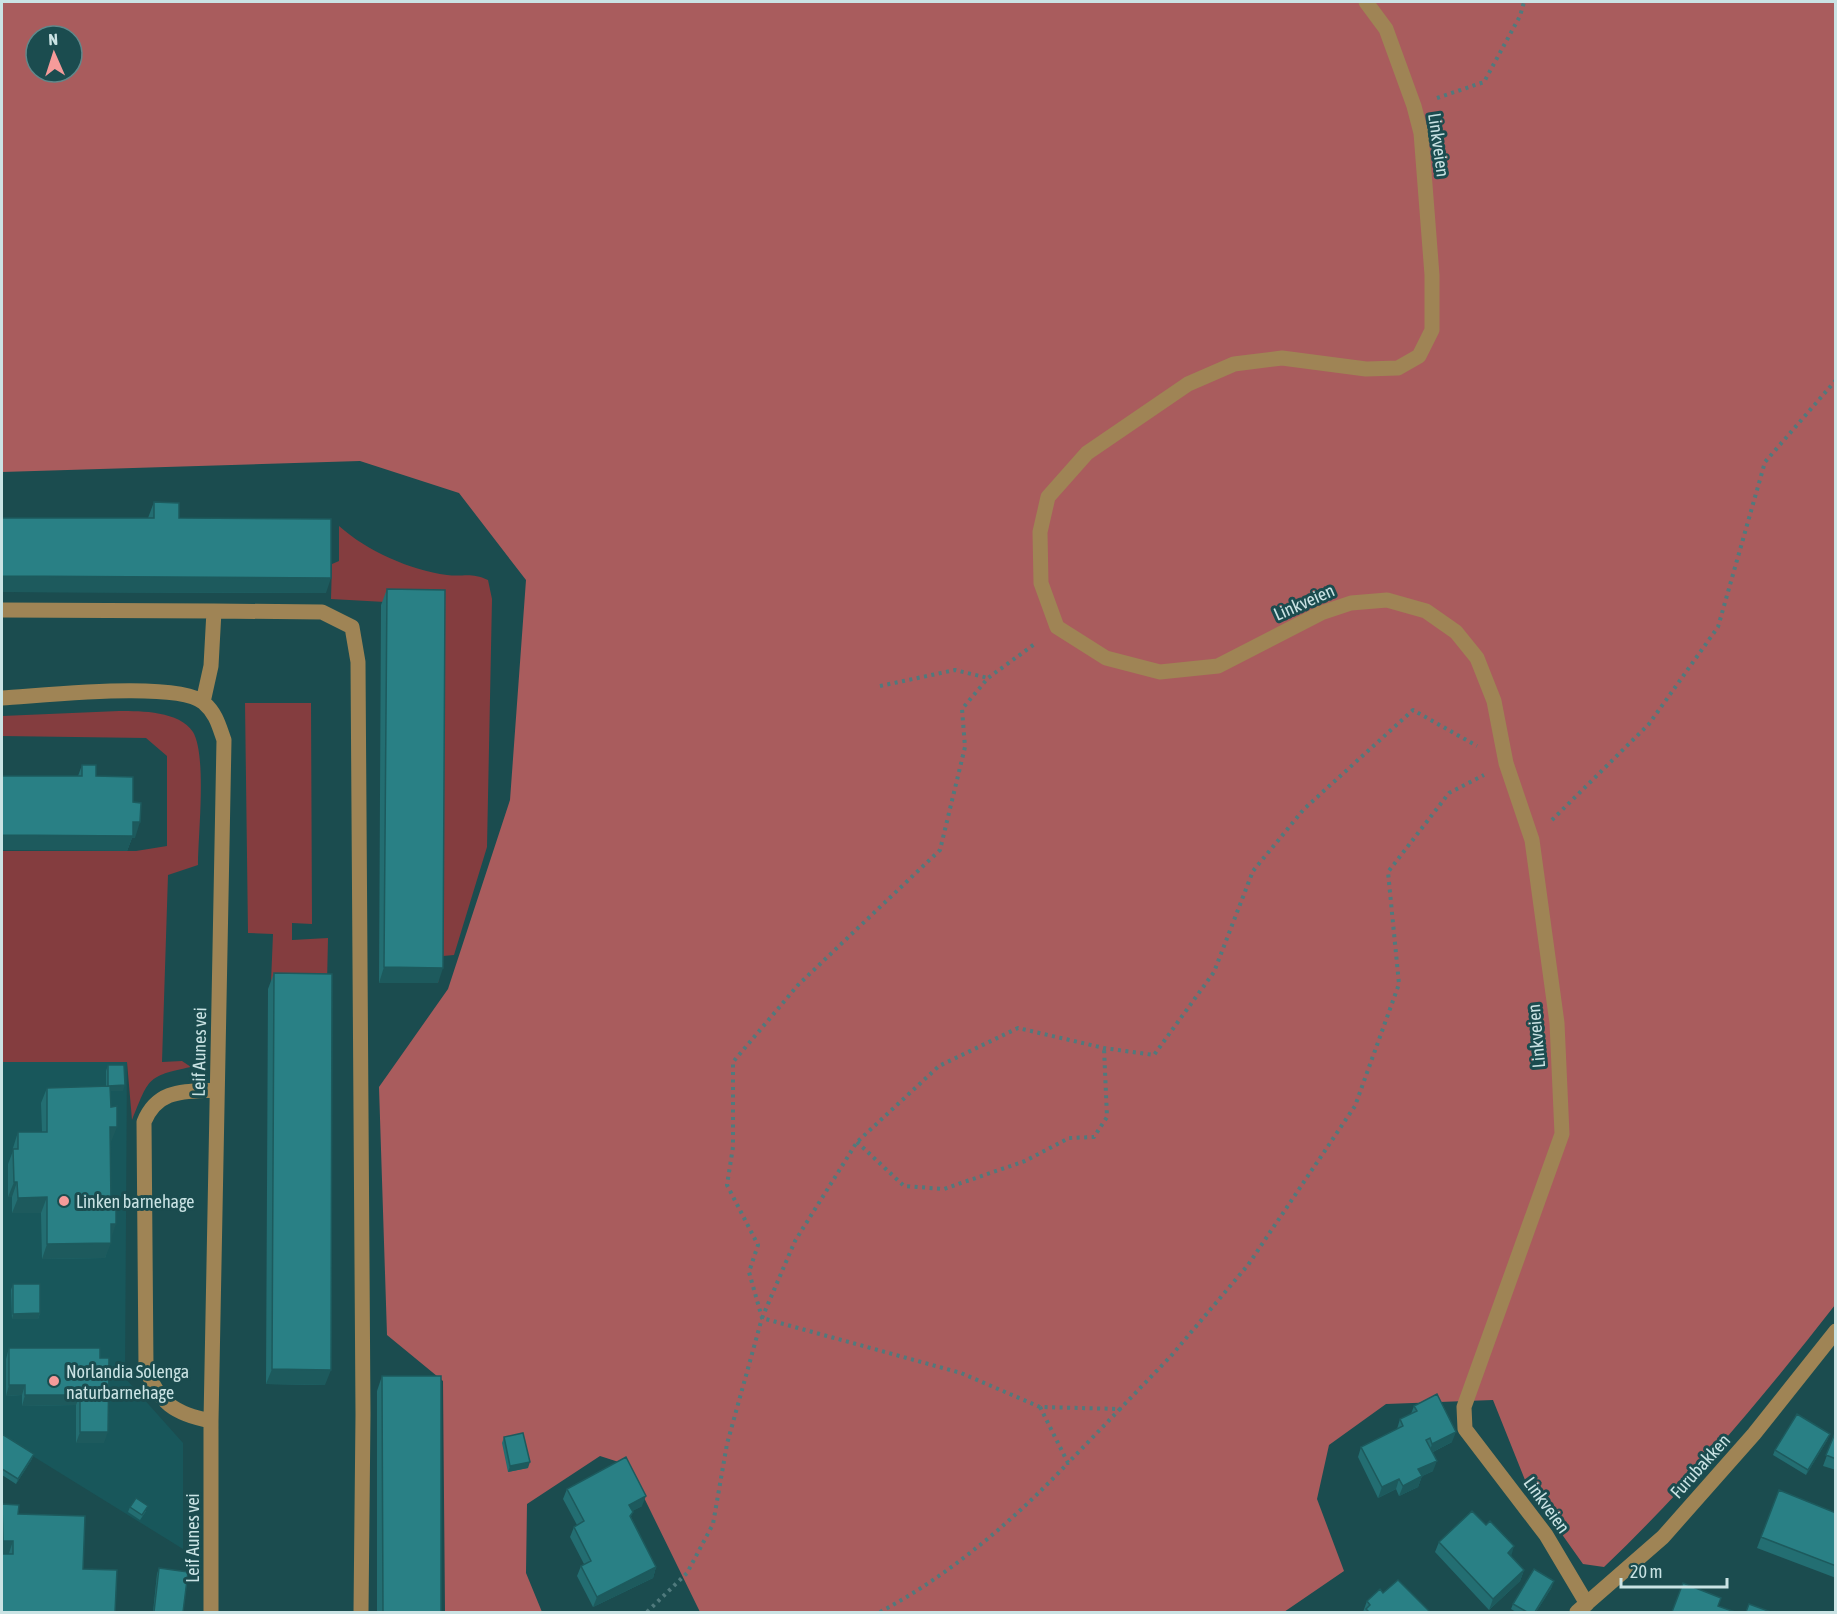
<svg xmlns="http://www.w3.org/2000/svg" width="1837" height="1614" font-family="'Asap Condensed',sans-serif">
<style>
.built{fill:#18575b}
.green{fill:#843d3f}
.forest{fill:#a95c5d;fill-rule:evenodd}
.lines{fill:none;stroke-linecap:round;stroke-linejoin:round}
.path{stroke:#507a7d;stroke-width:4;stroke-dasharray:3 4.5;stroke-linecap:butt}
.minor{stroke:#9f8455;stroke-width:15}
.wall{fill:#236e72}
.shaded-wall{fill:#1d5a5d}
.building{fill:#298085;stroke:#1d5a5d;stroke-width:1.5}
.poi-dot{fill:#f59b9a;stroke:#1b4c4f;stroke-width:2}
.labels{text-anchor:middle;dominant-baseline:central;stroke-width:6;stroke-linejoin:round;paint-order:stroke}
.street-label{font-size:18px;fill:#cae3e4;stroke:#1b4c4f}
.poi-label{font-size:18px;fill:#cae3e4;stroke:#1b4c4f;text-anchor:start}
</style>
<rect width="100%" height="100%" fill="#1b4c4f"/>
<!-- built -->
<path class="built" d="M 2,1062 L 127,1062 L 125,1378 L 183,1443 L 183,1549 L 2,1437 Z"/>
<!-- green -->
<path class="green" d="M 339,526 C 367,551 410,570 447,575 C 464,577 471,572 488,580 L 492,599 L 487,847 L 454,955 L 443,956 L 438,983 L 439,605 L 331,599 L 332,564 L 339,561 Z
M 245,703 L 311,703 L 312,924 L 292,923 L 292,940 L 328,938 L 327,984 L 271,982 L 273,934 L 248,933 Z
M 119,711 C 142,711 179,711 193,732 C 207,756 198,835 198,865 L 168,875 L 162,1062 L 182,1061 L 191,1067 C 146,1076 149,1079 132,1120 L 127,1062 L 2,1062 L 2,851 L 136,851 L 167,846 L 167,756 L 146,738 L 2,736 L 2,716 Z"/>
<!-- forest -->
<path class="forest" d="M 2,2 L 1835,2 L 1835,1305 C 1763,1397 1689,1486 1604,1567 L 1583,1564 L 1527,1485 L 1493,1400 L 1386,1404 L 1329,1445 L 1317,1499 L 1344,1571 L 1284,1612 L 700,1612 L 628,1465 L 600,1456 L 527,1504 L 526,1573 L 542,1612 L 445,1612 L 443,1381 L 387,1335 L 379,1087 L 448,989 L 510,800 L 526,580 L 459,493 L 360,461 L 2,472 ZM 36,36 L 72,36 L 72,72 L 36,72 Z"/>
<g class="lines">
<!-- path -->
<path class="path" d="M 1437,98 L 1484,82 L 1520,16 L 1524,2
M 880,686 L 955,670 L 988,678
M 1552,820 L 1649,724 L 1718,627 L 1765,462 L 1836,380
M 857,1142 L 904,1186 L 944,1189 L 1025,1161 L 1069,1138 L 1094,1137 L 1107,1117 L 1104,1048
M 1040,1407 L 1068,1463 L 1120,1409 L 1040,1407 L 961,1373 L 762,1318 L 795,1241 L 857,1142 L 939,1066 L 1018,1028 L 1104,1048 L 1154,1055 L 1214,972 L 1253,871 L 1304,809 L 1413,710 L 1477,746
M 1119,1410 L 1171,1356 L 1248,1265 L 1355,1106 L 1399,984 L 1388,872 L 1449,793 L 1484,775
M 647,1612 L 687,1573 L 713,1524 L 727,1444 L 762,1318 L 749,1272 L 758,1245 L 727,1185 L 733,1147 L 733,1062 L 798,985 L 940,850 L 965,747 L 962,709 L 988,678 L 1036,643
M 880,1612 C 950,1575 1014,1520 1068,1463"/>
<!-- minor -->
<path class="minor" d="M 1366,2 L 1386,29 L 1414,106 L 1421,133 L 1432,275 L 1432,330 L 1419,356 L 1398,368 L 1366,369 L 1282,358 L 1234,364 L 1188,384 L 1087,453 L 1048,497 L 1040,532 L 1041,583 L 1057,627 L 1106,658 L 1160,672 L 1218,666 L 1321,613 L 1351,603 L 1387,600 L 1426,611 L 1456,632 L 1477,658 L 1494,701 L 1506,763 L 1532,840 L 1557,1023 L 1562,1134 L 1464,1407 L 1465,1429 L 1546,1535 L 1587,1604
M 2,610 L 214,611
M 2,698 C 41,696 178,680 204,703 C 216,713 219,726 224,740 L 211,1421 L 211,1612
M 203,702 L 211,666 L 214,611 L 322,612 L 352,627 L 358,662 L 363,1414 L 361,1612
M 211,1421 C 175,1414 158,1403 146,1367 L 144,1122 C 158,1088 185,1092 217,1090
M 1577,1612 L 1663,1537 L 1754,1434 L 1836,1331"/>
</g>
<!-- wall -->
<path class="wall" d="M 154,502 L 179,518 L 326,593 L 2,592 L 2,518 L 148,518 Z
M 387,589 L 438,983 L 379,983 L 381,605 Z
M 82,765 L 96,776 L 133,802 L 135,838 L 132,838 L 127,851 L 78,776 Z
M 274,973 L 325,1385 L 266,1384 L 268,989 Z
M 108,1065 L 123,1091 L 110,1091 L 111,1239 L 105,1258 L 42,1259 L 41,1213 L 12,1213 L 12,1197 L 8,1197 L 8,1164 L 13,1151 L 13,1148 L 18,1132 L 42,1132 L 41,1103 L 47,1088 L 106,1086 L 106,1071 Z
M 13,1284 L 40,1313 L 38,1319 L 12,1319 L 11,1290 Z
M 9,1348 L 100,1348 L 104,1443 L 76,1443 L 76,1405 L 22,1406 L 22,1395 L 6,1396 L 6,1359 Z
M 382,1376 L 441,1612 L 377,1612 L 377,1391 Z
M 1414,1406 L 1452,1442 L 1433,1452 L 1433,1471 L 1422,1476 L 1418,1487 L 1399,1496 L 1396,1489 L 1378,1498 L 1358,1457 L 1361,1447 L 1397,1429 L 1400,1419 L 1411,1414 Z
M 1836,1431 L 1836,1470 L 1823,1466 Z
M 2,1434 L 32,1459 L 16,1484 L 2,1475 Z
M 504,1437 L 528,1468 L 508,1472 L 502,1443 Z
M 1828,1439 L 1806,1475 L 1773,1455 L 1775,1450 Z
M 567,1489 L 642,1506 L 632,1511 L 631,1517 L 656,1567 L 653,1578 L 593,1607 L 577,1576 L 581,1566 L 584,1564 L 570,1537 L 574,1527 L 577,1525 L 563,1499 Z
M 1779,1490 L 1836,1513 L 1836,1578 L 1757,1548 Z
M 2,1504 L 18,1514 L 83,1569 L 2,1612 Z
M 130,1507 L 146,1511 L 140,1520 L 128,1512 Z
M 1439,1542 L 1511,1556 L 1524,1570 L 1520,1581 L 1489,1610 L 1435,1552 Z
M 159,1568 L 183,1612 L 153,1612 L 157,1574 Z
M 1552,1587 L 1536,1612 L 1516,1612 L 1511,1609 L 1513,1604 Z
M 1383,1593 L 1430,1612 L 1363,1612 L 1367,1601 Z"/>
<!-- shaded-wall -->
<path class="shaded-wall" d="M 2,576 L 331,578 L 326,593 L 2,592 Z
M 133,822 L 140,822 L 135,838 L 132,838 L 127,851 L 2,850 L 2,835 Z
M 384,967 L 443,968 L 438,983 L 379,983 Z
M 125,1085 L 123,1091 L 106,1091 L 108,1086 Z
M 110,1127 L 117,1127 L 111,1142 L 104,1142 Z
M 14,1182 L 17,1182 L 12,1197 L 8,1197 Z
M 47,1197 L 41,1213 L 12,1213 L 18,1198 Z
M 111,1224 L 116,1224 L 111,1239 Z
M 111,1243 L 105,1258 L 42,1259 L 47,1244 Z
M 40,1313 L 38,1319 L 12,1319 L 13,1314 Z
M 272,1369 L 331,1370 L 325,1385 L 266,1384 Z
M 9,1385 L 25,1385 L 22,1395 L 6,1396 Z
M 25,1395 L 80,1395 L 76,1405 L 22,1406 Z
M 80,1432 L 108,1432 L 104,1443 L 76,1443 Z
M 1456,1432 L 1452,1442 L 1429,1454 L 1432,1444 Z
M 1830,1434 L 1828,1439 L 1806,1475 L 1808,1470 Z
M 34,1454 L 32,1459 L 16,1484 L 18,1479 Z
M 1437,1461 L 1433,1471 L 1415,1480 L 1418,1469 Z
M 530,1462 L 528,1468 L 508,1472 L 510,1466 Z
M 1422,1476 L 1418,1487 L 1399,1496 L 1403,1486 Z
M 1399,1479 L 1396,1489 L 1378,1498 L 1382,1487 Z
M 646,1496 L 642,1506 L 625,1515 L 629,1505 Z
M 3,1541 L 13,1541 L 8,1556 L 2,1556 L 2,1545 Z
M 1514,1546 L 1511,1557 L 1508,1553 Z
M 656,1567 L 653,1578 L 593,1607 L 597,1597 Z
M 1524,1570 L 1520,1581 L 1489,1610 L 1493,1599 Z
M 1554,1581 L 1552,1587 L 1536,1612 L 1535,1612 Z"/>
<!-- building -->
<path class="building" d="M 154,502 L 179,503 L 179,518 L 331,519 L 331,578 L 2,576 L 2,518 L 154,518 Z
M 387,589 L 445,590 L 443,968 L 384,967 Z
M 82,765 L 96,765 L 96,776 L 133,777 L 133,802 L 141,803 L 140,822 L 133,822 L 133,836 L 2,835 L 2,776 L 82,776 Z
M 274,973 L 332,974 L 331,1370 L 272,1369 Z
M 108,1065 L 124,1065 L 125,1085 L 108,1086 Z
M 110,1086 L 111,1107 L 117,1106 L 117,1127 L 110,1127 L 111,1203 L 116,1203 L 116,1224 L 111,1224 L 111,1243 L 47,1244 L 47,1197 L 18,1198 L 17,1182 L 14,1182 L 13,1149 L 18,1149 L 18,1132 L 47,1132 L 47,1088 Z
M 13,1284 L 40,1284 L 40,1313 L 13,1314 Z
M 9,1348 L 100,1348 L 100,1358 L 109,1358 L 108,1432 L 80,1432 L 80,1395 L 25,1395 L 25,1385 L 9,1385 Z
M 382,1376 L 441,1376 L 441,1612 L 383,1612 Z
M 1437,1394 L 1456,1432 L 1432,1444 L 1430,1438 L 1426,1440 L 1437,1461 L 1418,1469 L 1422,1476 L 1403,1486 L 1399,1479 L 1382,1487 L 1361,1447 L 1403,1426 L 1400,1419 L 1417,1411 L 1414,1406 Z
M 1797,1414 L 1830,1434 L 1808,1470 L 1775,1450 Z
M 1836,1431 L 1836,1459 L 1826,1455 Z
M 523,1433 L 530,1462 L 510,1466 L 504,1437 Z
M 2,1434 L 34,1454 L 18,1479 L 2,1469 Z
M 626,1457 L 646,1496 L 629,1505 L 633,1512 L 630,1516 L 656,1567 L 597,1597 L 581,1566 L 591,1561 L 574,1527 L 584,1521 L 567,1489 Z
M 1779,1490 L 1836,1513 L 1836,1566 L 1761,1537 Z
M 136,1498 L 148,1506 L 142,1515 L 130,1507 Z
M 2,1504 L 19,1505 L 18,1514 L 85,1516 L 83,1569 L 117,1570 L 115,1612 L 2,1612 L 2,1554 L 13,1554 L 13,1541 L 3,1541 Z
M 1472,1511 L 1486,1525 L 1490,1521 L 1514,1546 L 1508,1553 L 1524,1570 L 1493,1599 L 1439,1542 Z
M 159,1568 L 188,1572 L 183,1612 L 154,1612 Z
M 1534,1569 L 1554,1581 L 1535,1612 L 1527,1612 L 1513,1604 Z
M 1398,1580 L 1430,1612 L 1369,1612 L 1366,1609 L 1370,1605 L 1367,1601 L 1380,1589 L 1383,1593 Z
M 1683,1583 L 1721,1598 L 1718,1606 L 1735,1612 L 1672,1612 Z
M 1749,1604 L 1771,1612 L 1746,1612 Z"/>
<!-- markers -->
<g class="poi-dot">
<circle cx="64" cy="1201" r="6"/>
<circle cx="54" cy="1381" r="6"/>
</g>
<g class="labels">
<!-- street labels -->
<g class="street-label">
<text transform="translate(1439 145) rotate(82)">Linkveien</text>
<text transform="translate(1304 602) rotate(-24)">Linkveien</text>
<text transform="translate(1536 1036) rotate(-95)">Linkveien</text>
<text transform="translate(199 1052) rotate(-89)">Leif Aunes vei</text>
<text transform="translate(1700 1466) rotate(-48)">Furubakken</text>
<text transform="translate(1547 1505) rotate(54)">Linkveien</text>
<text transform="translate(192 1538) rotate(-90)">Leif Aunes vei</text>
</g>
<!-- poi labels -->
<g class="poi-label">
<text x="76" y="1201">Linken barnehage</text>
<text x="66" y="1371">Norlandia Solenga<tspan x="66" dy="21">naturbarnehage</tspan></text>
</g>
</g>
<!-- border -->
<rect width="1837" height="1614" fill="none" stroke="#cae3e4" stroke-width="6"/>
<!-- north arrow -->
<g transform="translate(54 54) rotate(357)"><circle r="28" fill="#1b4c4f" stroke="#61888b" stroke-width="1.5"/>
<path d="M0-4.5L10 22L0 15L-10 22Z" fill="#f59b9a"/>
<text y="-9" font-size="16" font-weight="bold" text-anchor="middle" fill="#cae3e4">N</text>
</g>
<!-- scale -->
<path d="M1621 1578v9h106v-9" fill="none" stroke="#cae3e4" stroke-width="3"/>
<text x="1630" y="1578" font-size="18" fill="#cae3e4" stroke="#1b4c4f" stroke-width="4.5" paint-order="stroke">20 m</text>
</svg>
